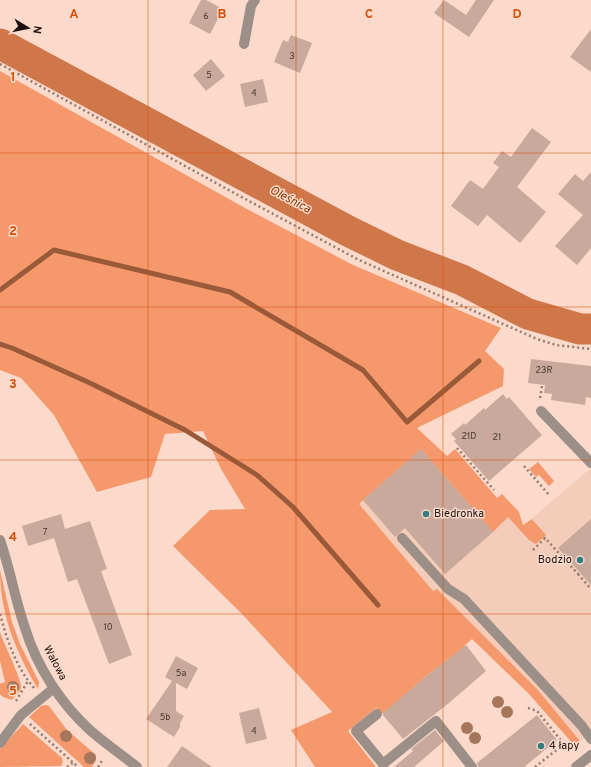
<svg xmlns="http://www.w3.org/2000/svg" width="591" height="767" font-family="Overpass,sans-serif">
<style>
.built{fill:#f4ccba}
.green{fill:#f5996c}
.lines{fill:none;stroke-linecap:round;stroke-linejoin:round}
.stream{stroke:#9a5938;stroke-width:5}
.river{stroke:#d0774a;stroke-width:31}
.building{fill:#c8a99b}
.path{stroke:#927c71;stroke-width:2.5;stroke-dasharray:2 3;stroke-linecap:butt}
.minor{stroke:#9c8f88;stroke-width:10}
.tree{fill:#a5765c}
.grid{fill:none;stroke:#d4520c;stroke-width:1;stroke-opacity:0.55}
.poi-dot{fill:#347d7e;stroke:#fbdacb;stroke-width:1.5}
.labels{text-anchor:middle;dominant-baseline:central;stroke-width:3;stroke-linejoin:round;paint-order:stroke}
.number-label{font-size:9px;fill:#483830}
.poi-label{font-size:11px;fill:#1d120d;stroke:#fbdacb;text-anchor:start}
.street-label{font-size:11px;fill:#1d120d;stroke:#fbdacb}
.water-label{font-size:12px;font-style:italic;fill:#883700;stroke:#fbdacb}
.grid-label{font-size:13px;text-anchor:middle;font-weight:bold;fill:#d4520c;stroke:#fbdacb;stroke-width:3;stroke-linejoin:round;paint-order:stroke}
</style>
<rect width="100%" height="100%" fill="#fbdacb"/>
<!-- built -->
<path class="built" d="M 416,428 L 523,526 L 591,468 L 591,734 L 580,741 L 538,690 L 437,589 L 433,591 L 345,501 Z"/>
<!-- green -->
<path class="green" d="M 0,71 L 245,208 L 353,265 L 501,328 L 485,351 L 504,369 L 503,386 L 417,428 L 447,456 L 455,449 L 497,498 L 502,494 L 519,512 L 523,525 L 532,519 L 546,535 L 536,544 L 529,540 L 508,517 L 493,532 L 421,449 L 359,504 L 433,591 L 437,589 L 538,690 L 580,741 L 574,745 L 528,693 L 472,639 L 464,646 L 465,647 L 459,652 L 458,651 L 457,652 L 457,653 L 448,661 L 447,659 L 446,660 L 447,662 L 430,673 L 384,713 L 381,713 L 376,708 L 348,731 L 376,767 L 315,767 L 291,730 L 332,712 L 243,615 L 173,546 L 210,510 L 245,509 L 221,469 L 203,431 L 165,434 L 151,477 L 97,492 L 54,415 L 21,378 L 0,370 Z
M 538,462 L 554,481 L 549,486 L 539,475 L 536,477 L 529,469 Z
M 0,570 L 12,622 L 20,644 L 39,682 L 38,689 C 16,652 0,614 0,570 Z
M 0,632 C 3,642 23,682 21,688 C 20,692 15,696 12,700 L 3,697 L 0,694 L 0,684 L 5,682 L 0,661 Z
M 45,705 L 49,706 L 67,730 L 96,755 L 96,760 L 92,767 L 84,767 L 29,717 L 41,706 Z
M 23,724 L 62,758 L 63,762 L 61,766 L 0,767 L 0,749 Z"/>
<g class="lines">
<!-- stream -->
<path class="stream" d="M 0,290 L 54,250 L 230,292 L 363,370 L 407,422 L 479,361
M 0,344 L 12,348 L 90,383 L 185,430 L 257,475 L 293,507 L 378,605"/>
<!-- river -->
<path class="river" d="M 0,44 L 348,231 L 397,255 L 462,280 L 528,314 L 580,329 L 591,329"/>
</g>
<!-- building -->
<path class="building" d="M 201,0 L 206,0 L 223,9 L 210,34 L 189,23 Z
M 444,0 L 466,15 L 476,0 L 494,0 L 469,37 L 434,13 Z
M 591,29 L 591,72 L 570,57 Z
M 291,35 L 312,43 L 300,73 L 274,62 L 283,40 L 288,42 Z
M 211,59 L 225,76 L 206,91 L 193,75 Z
M 263,79 L 268,102 L 245,107 L 240,84 Z
M 532,128 L 551,142 L 517,187 L 546,212 L 520,243 L 487,215 L 478,226 L 451,206 L 470,180 L 483,189 L 499,167 L 493,163 L 502,151 L 511,157 Z
M 591,172 L 591,248 L 577,265 L 555,246 L 583,215 L 558,194 L 575,174 L 583,181 Z
M 531,359 L 591,366 L 591,398 L 586,397 L 585,405 L 551,400 L 552,394 L 544,393 L 545,385 L 528,383 Z
M 503,394 L 507,399 L 509,397 L 542,435 L 489,481 L 454,441 L 456,439 L 451,434 L 464,423 L 465,425 L 484,408 L 485,410 Z
M 421,449 L 493,532 L 445,574 L 405,528 L 395,537 L 363,500 Z
M 61,514 L 65,529 L 90,521 L 107,569 L 101,571 L 132,655 L 109,664 L 77,579 L 68,582 L 54,538 L 28,546 L 22,526 Z
M 591,519 L 591,585 L 558,548 Z
M 466,645 L 486,671 L 449,703 L 403,739 L 383,715 L 383,713 L 429,674 Z
M 176,656 L 198,668 L 187,689 L 176,683 L 176,711 L 184,716 L 180,723 L 180,727 L 174,737 L 146,719 L 172,681 L 165,677 Z
M 259,708 L 267,739 L 246,744 L 239,713 Z
M 537,715 L 557,740 L 524,767 L 478,767 L 477,763 Z
M 435,730 L 444,741 L 414,767 L 394,767 L 413,751 L 411,749 Z
M 182,746 L 212,767 L 167,767 Z"/>
<g class="lines">
<!-- path -->
<path class="path" d="M 0,64 L 236,194 L 359,260 L 537,339 L 556,345 L 591,349
M 540,398 L 542,386
M 457,448 L 494,490
M 524,466 L 549,495
M 533,550 L 545,538 L 578,574 L 580,572
M 578,574 L 591,589
M 0,614 C 7,640 16,667 34,688
M 16,701 L 28,681
M 528,708 L 537,711 L 564,744
M 30,724 L 78,767
M 67,767 L 74,762
M 98,767 L 103,759
M 535,767 L 564,744 L 573,750 L 578,746"/>
<!-- minor -->
<path class="minor" d="M 244,44 L 251,6 L 255,0
M 541,411 L 591,463
M 402,538 L 448,589 L 464,599 L 582,726 L 591,739
M 0,540 C 10,569 15,599 25,628 C 37,667 61,704 91,731 C 106,744 122,755 137,767
M 377,714 L 356,731 L 383,764 L 436,721 L 472,767
M 0,743 L 21,715 L 54,688
M 576,767 L 591,755"/>
</g>
<!-- trees -->
<g class="tree">
<circle cx="13" cy="687" r="6"/>
<circle cx="498" cy="702" r="6"/>
<circle cx="507" cy="712" r="6"/>
<circle cx="467" cy="728" r="6"/>
<circle cx="66" cy="736" r="6"/>
<circle cx="475" cy="738" r="6"/>
<circle cx="90" cy="758" r="6"/>
</g>
<!-- grid -->
<path class="grid" d="M 148,0 L 148,767M 296,0 L 296,767M 443,0 L 443,767M 0,153 L 591,153M 0,307 L 591,307M 0,460 L 591,460M 0,614 L 591,614"/>
<!-- markers -->
<g class="poi-dot">
<circle cx="426" cy="514" r="4"/>
<circle cx="580" cy="560" r="4"/>
<circle cx="541" cy="746" r="4"/>
</g>
<g class="labels">
<!-- number labels -->
<g class="number-label">
<text x="206" y="16">6</text>
<text x="292" y="56">3</text>
<text x="209" y="75">5</text>
<text x="254" y="93">4</text>
<text x="544" y="370">23R</text>
<text x="469" y="436">21D</text>
<text x="497" y="437">21</text>
<text x="45" y="532">7</text>
<text x="108" y="627">10</text>
<text x="181" y="673">5a</text>
<text x="165" y="717">5b</text>
<text x="254" y="731">4</text>
</g>
<!-- poi labels -->
<g class="poi-label">
<text x="434" y="514">Biedronka</text>
<text x="572" y="560" text-anchor="end">Bodzio</text>
<text x="549" y="746">4 łapy</text>
</g>
<!-- street labels -->
<g class="street-label">
<text transform="translate(55 663) rotate(62)">Wałowa</text>
</g>
<!-- water labels -->
<g class="water-label">
<text transform="translate(290 200) rotate(28)">Oleśnica</text>
</g>
</g>
<g class="grid-label">
<text x="74" y="18">A</text>
<text x="222" y="18">B</text>
<text x="369" y="18">C</text>
<text x="517" y="18">D</text>
<text x="13" y="81">1</text>
<text x="13" y="235">2</text>
<text x="13" y="388">3</text>
<text x="13" y="541">4</text>
<text x="13" y="695">5</text>
</g>
<!-- north arrow -->
<g transform="translate(28 28) rotate(100)" stroke="#fbdacb" stroke-width="3" paint-order="stroke">
<path d="M0-3L7 15L0 10L-7 15Z" fill="#1d120d"/>
<text y="-6" font-size="11" font-weight="bold" text-anchor="middle" fill="#1d120d">N</text>
</g>
</svg>
